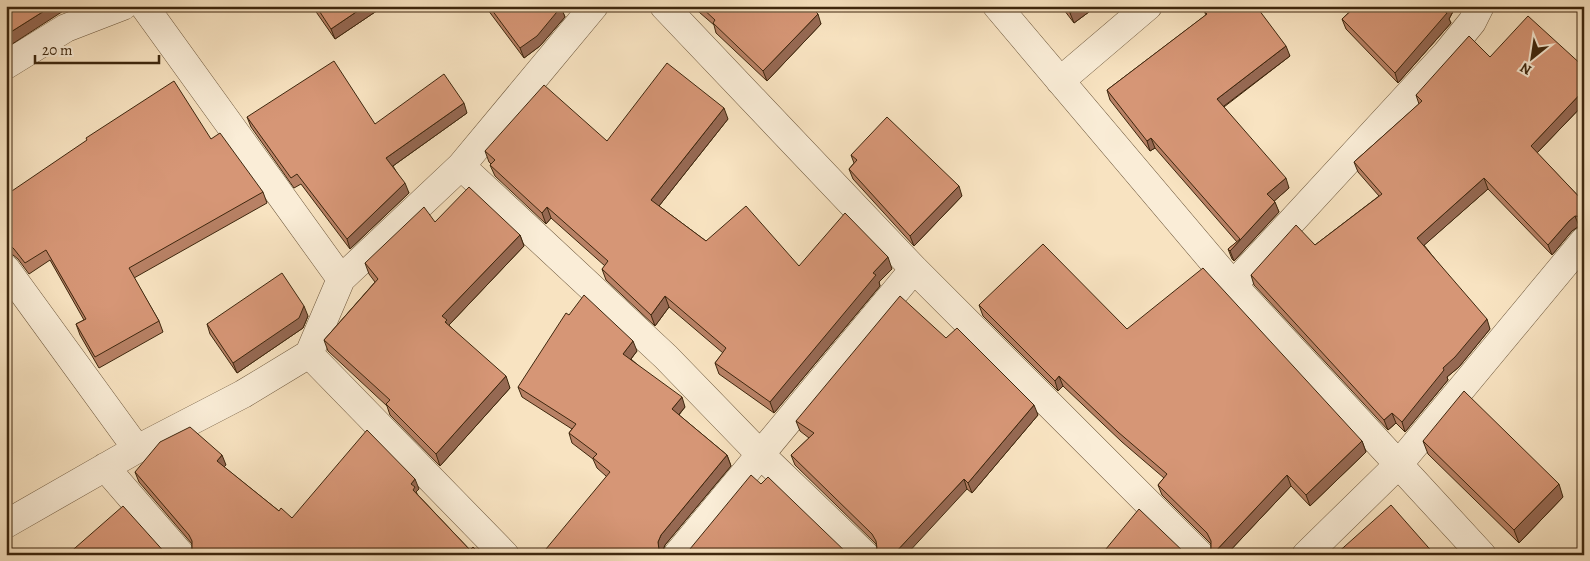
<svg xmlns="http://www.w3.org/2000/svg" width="1590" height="561" font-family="Alegreya,serif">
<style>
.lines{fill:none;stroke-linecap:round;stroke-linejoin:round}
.minor-casing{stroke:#6c563b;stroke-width:29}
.minor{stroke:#faedd7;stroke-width:28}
.wall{fill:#b88165;stroke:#3e270e}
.shaded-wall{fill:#966953;stroke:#3e270e}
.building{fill:#d69676;stroke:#3e270e}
</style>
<rect width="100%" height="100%" fill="#f8e3c1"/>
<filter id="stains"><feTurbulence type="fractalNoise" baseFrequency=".004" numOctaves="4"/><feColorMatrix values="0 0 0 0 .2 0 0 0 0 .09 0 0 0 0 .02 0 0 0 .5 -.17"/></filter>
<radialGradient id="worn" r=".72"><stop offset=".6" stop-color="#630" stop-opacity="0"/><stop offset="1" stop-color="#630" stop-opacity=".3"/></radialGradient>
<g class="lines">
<defs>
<path id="minor" d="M 144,6 L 341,279
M 664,6 L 914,269 L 1200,555
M 997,6 L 1233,285 L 1482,555
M 6,65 L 66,28 L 123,6
M 1060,81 L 1148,6
M 461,166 L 594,6
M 6,269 L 137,449
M 1233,285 L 1446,54 L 1472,22 L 1480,6
M 309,354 L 505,555
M 105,467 L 181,555
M 6,524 L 137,449 L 243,394 L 309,354 L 341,279 L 461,166 L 666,357 L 759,453 L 865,555
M 677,555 L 914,269
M 1306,555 L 1398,465 L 1584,241"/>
</defs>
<!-- minor casing -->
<use href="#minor" class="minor-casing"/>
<!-- minor -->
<use href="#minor" class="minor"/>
</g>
<!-- wall -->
<path class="wall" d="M 312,6 L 384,6 L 335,39 Z
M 485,6 L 560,6 L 565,17 L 540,46 L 524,58 Z
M 692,6 L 810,6 L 821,24 L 767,81 L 716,33 L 714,25 Z
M 1061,6 L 1097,6 L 1074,23 Z
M 1356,6 L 1456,6 L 1449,19 L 1451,23 L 1398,83 L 1346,29 L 1342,19 Z
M 1204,11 L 1290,56 L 1224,107 L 1289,188 L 1274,201 L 1279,212 L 1234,261 L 1232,259 L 1228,249 L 1237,242 L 1155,148 L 1150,151 L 1110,100 L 1107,90 L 1206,15 Z
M 1490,57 L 1584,67 L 1584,104 L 1537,153 L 1584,202 L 1584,227 L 1579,226 L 1572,231 L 1552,255 L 1488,189 L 1424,245 L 1490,329 L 1459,367 L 1447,377 L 1448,380 L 1405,432 L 1396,423 L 1388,430 L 1254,285 L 1251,275 L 1315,245 L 1379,196 L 1358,172 L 1354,162 L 1419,104 L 1416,95 Z
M 467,113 L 393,166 L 409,193 L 350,249 L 301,184 L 294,188 L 251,127 L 247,117 L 375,124 Z
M 728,119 L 659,206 L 706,241 L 799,266 L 892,269 L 879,282 L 880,286 L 774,413 L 719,374 L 715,363 L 723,353 L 669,307 L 655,326 L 606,280 L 602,269 L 605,266 L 551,218 L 546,224 L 495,176 L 490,165 L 491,164 L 489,162 L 485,151 L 607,141 Z
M 211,139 L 263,192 L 267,203 L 134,278 L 159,321 L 163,332 L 99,368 L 80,335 L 76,324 L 84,320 L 50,260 L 29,274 L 18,259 L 13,255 L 6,254 L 6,195 Z
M 851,155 L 962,196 L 914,246 L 853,179 L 849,169 L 854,163 Z
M 435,222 L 520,235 L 524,246 L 449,325 L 510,388 L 440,466 L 390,415 L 387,406 L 328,351 L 324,340 L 375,282 L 369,274 L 365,263 Z
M 979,305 L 1127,329 L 1362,441 L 1366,452 L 1310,506 L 1291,486 L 1226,555 L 1207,555 L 1211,549 L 1211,544 L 1162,495 L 1158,485 L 1164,478 L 1122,442 L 1063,386 L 1058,391 L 983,316 Z
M 308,316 L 303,328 L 237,373 L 210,334 L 207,324 Z
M 946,338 L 1038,415 L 972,493 L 967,489 L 877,548 L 876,544 L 795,465 L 791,455 L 809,438 L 800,431 L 796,421 Z
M 637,351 L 631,359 L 685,407 L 679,415 L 727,455 L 731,466 L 665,545 L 662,552 L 606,476 L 597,468 L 593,459 L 572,443 L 569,433 L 572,429 L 522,397 L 518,387 Z
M 1423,441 L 1563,497 L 1519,543 L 1428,454 Z
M 226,465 L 224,467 L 279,511 L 292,518 L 419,489 L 416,492 L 418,495 L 470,550 L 481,555 L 194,555 L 192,549 L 192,544 L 139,482 L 135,472 Z"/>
<!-- shaded-wall -->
<path class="shaded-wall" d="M 52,6 L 71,6 L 6,48 L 6,35 Z
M 365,6 L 384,6 L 335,39 L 331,29 Z
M 1079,6 L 1097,6 L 1074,23 L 1070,13 Z
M 1447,6 L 1456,6 L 1449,19 L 1451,23 L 1398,83 L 1395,73 L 1444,11 Z
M 561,7 L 565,17 L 540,46 L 524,58 L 520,48 Z
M 818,14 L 821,24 L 767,81 L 763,71 Z
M 1286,46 L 1290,56 L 1220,109 L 1217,99 Z
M 1584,90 L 1584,104 L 1534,156 L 1531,146 Z
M 464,103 L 467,113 L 390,168 L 386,158 Z
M 724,108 L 728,119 L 655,211 L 651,200 Z
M 1151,138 L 1155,148 L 1150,151 L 1147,141 Z
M 1286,178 L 1289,188 L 1271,204 L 1267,194 Z
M 1484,178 L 1488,189 L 1421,248 L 1417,238 Z
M 405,183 L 409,193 L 350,249 L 347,239 Z
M 959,186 L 962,196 L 914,246 L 910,236 Z
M 1275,202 L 1279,212 L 1234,261 L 1230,251 Z
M 547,207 L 551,218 L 546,224 L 542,213 Z
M 1575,216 L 1579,226 L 1572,231 L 1552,255 L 1548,245 L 1569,221 Z
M 520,235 L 524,246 L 449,325 L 451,331 L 442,316 Z
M 888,257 L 892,269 L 879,282 L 880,286 L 774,413 L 770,402 L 873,273 Z
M 665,296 L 669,307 L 655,326 L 651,315 Z
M 304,306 L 308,316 L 303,328 L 237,373 L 233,363 Z
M 1487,319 L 1490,329 L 1459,367 L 1447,377 L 1448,380 L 1405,432 L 1402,422 L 1443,368 Z
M 633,341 L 637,351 L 627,364 L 623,354 Z
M 506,376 L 510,388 L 440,466 L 436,454 Z
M 1059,376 L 1063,386 L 1058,391 L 1055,381 Z
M 682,397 L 685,407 L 675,419 L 672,409 Z
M 1034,405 L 1038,415 L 972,493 L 968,483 Z
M 1392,413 L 1396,423 L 1388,430 L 1384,420 Z
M 1362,441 L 1366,452 L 1310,506 L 1306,495 Z
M 222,455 L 226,465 L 220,471 L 217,461 Z
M 727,455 L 731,466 L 665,545 L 662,552 L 662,555 L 659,550 L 658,542 L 661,535 Z
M 1287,475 L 1291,486 L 1226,555 L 1212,555 Z
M 415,479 L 419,489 L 416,492 L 418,497 L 416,500 L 411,484 Z
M 964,479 L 967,489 L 906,555 L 893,555 Z
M 1559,484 L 1563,497 L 1519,543 L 1514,530 Z"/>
<!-- building -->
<path class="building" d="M 6,6 L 52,6 L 6,35 Z
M 316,6 L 365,6 L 331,29 Z
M 489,6 L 560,6 L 561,7 L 537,36 L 520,48 Z
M 700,6 L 810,6 L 818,14 L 763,71 L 713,23 L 715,20 Z
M 1065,6 L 1079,6 L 1070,13 Z
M 1211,6 L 1256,6 L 1286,46 L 1217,99 L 1286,178 L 1267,194 L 1275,202 L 1230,251 L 1228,249 L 1240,239 L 1151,138 L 1147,141 L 1107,90 L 1207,14 L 1204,11 Z
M 1356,6 L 1447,6 L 1444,11 L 1447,13 L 1395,73 L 1342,19 Z
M 1528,16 L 1584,67 L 1584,90 L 1531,146 L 1584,202 L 1584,217 L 1575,216 L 1569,221 L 1548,245 L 1484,178 L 1417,238 L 1487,319 L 1455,357 L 1443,368 L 1444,370 L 1402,422 L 1392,413 L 1384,420 L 1251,275 L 1296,225 L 1315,245 L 1382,194 L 1354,162 L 1422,101 L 1416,95 L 1469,36 L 1490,57 Z
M 334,61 L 375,124 L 444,74 L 464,103 L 386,158 L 405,183 L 347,239 L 297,174 L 291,178 L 247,117 Z
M 667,63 L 724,108 L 651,200 L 706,241 L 746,206 L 799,266 L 845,213 L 888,257 L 873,273 L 876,275 L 770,402 L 715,363 L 726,348 L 665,296 L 651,315 L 602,269 L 608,261 L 547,207 L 542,213 L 490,165 L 495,160 L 485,151 L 544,85 L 607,141 Z
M 174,81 L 211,139 L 220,133 L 263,192 L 129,268 L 159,321 L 95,357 L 76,324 L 86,319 L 46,250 L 25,263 L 14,249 L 9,244 L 6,244 L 6,195 L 87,140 L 86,138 Z
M 887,117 L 959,186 L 910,236 L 849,169 L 857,160 L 851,155 Z
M 469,187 L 520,235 L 442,316 L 447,320 L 445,322 L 506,376 L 436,454 L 386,404 L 390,400 L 324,340 L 378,279 L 365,263 L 424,207 L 435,222 Z
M 1043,244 L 1127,329 L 1203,268 L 1362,441 L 1306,495 L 1287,475 L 1212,555 L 1207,555 L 1211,549 L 1211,541 L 1207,533 L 1158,485 L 1167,474 L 1118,432 L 1059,376 L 1055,381 L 979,305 Z
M 282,273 L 304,306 L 299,318 L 233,363 L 207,324 Z
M 584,295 L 633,341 L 623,354 L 682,397 L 672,409 L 727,455 L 661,535 L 658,542 L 659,550 L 662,555 L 541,555 L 610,472 L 593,458 L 597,454 L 569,433 L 576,424 L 518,387 L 566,313 L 569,315 Z
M 900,296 L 946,338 L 957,328 L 1034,405 L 968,483 L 964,479 L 893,555 L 873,555 L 877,548 L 876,541 L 872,534 L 791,455 L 814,433 L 796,421 Z
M 1464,391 L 1559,484 L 1514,530 L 1423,441 Z
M 190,427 L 222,455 L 217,461 L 279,511 L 281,508 L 292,518 L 367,430 L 415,479 L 411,484 L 415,487 L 413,490 L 470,550 L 473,547 L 481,555 L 199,555 L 192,549 L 192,541 L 189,535 L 135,472 L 160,442 Z
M 751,475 L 761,484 L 768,477 L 849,555 L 685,555 Z
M 1391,505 L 1435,555 L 1335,555 Z
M 123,506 L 167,555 L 67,555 Z
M 1139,509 L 1187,555 L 1101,555 Z"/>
<!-- margin -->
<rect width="1590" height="561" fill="none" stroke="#f8e3c1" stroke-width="25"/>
<rect x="8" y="8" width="1575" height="546" fill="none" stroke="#3e270e" stroke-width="2.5"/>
<rect x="12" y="12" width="1565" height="536" fill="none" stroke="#3e270e"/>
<!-- north arrow -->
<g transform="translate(1532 58) rotate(210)" stroke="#faedd7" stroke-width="4" paint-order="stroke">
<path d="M0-4L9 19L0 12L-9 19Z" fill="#3e270e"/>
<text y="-8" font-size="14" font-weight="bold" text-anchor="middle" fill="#3e270e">N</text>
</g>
<!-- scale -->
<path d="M35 55v8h124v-8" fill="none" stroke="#3e270e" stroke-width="2.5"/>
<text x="42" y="55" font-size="15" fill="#3e270e" stroke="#faedd7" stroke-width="4" paint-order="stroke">20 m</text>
<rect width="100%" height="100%" filter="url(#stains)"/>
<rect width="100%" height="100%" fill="url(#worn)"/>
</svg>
